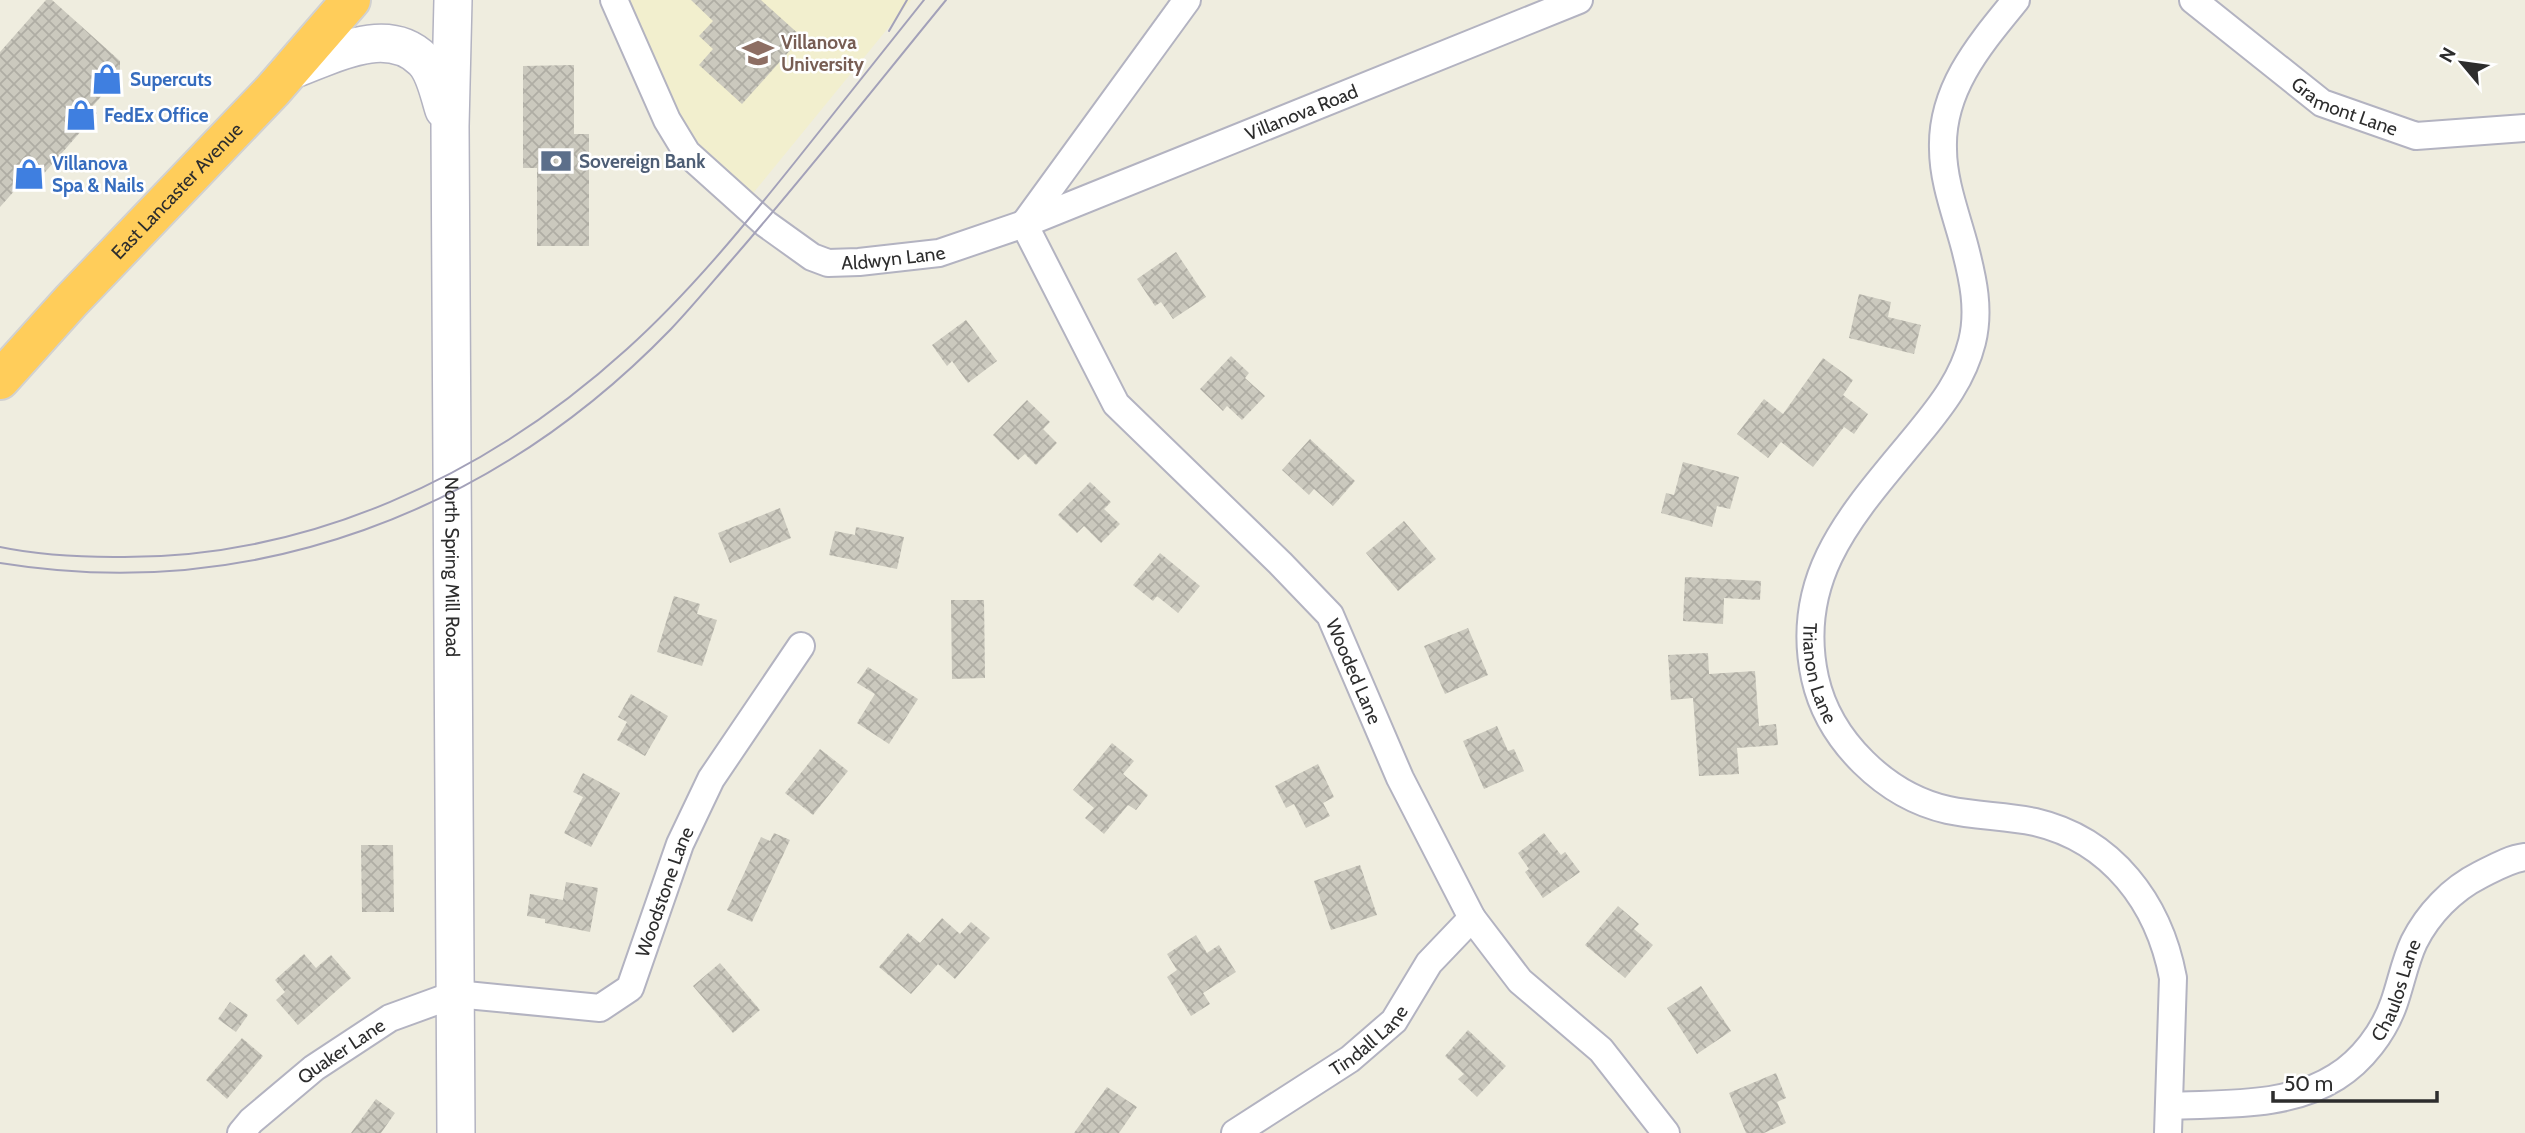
<svg xmlns="http://www.w3.org/2000/svg" width="2525" height="1133" font-family="Cabin,sans-serif">
<style>
.education{fill:#f2efce}
.building{fill:url(#building-cross-hatch)}
.lines{fill:none;stroke-linecap:round;stroke-linejoin:round}
.street-casing{stroke:#b3b3c1;stroke-width:30}
.secondary-casing{stroke:#b3b3c1;stroke-width:40}
.highway-casing{stroke:#d1d1d1;stroke-width:42}
.street{stroke:#fff;stroke-width:26}
.secondary{stroke:#fff;stroke-width:37}
.highway{stroke:#ffcd5a;stroke-width:38}
.tram{stroke:#a3a1b9;stroke-width:2}
.labels{text-anchor:middle;dominant-baseline:central;stroke-width:5;stroke-linejoin:round;paint-order:stroke}
.education-label{font-size:19px;font-weight:bold;fill:#785e54;stroke:#fff;text-anchor:start}
.shop-label{font-size:19px;font-weight:bold;fill:#366cbe;stroke:#fff;text-anchor:start}
.street-label{font-size:19px;fill:#2d2d2d;stroke:#fff}
.service-label{font-size:19px;font-weight:bold;fill:#4e5e75;stroke:#fff;text-anchor:start}
</style>
<defs>
<pattern id="building-cross-hatch" width="8" height="8" patternUnits="userSpaceOnUse" patternTransform="scale(1.75)"><rect width="8" height="8" fill="#cbc9be"/><path d="M0 0l8 8M0 8l8-8" fill="none" stroke="#afada4"/></pattern>
</defs>
<rect width="100%" height="100%" fill="#efeddf"/>
<!-- education -->
<path class="education" d="M 626,0 L 911,0 L 750,197 L 702,153 L 686,131 Z"/>
<!-- building -->
<path class="building" d="M 46,0 L 52,0 L 120,61 L 120,75 L 91,108 L 97,113 L 32,187 L 24,180 L 0,207 L 0,52 Z
M 691,0 L 761,0 L 802,37 L 742,104 L 699,65 L 713,49 L 699,36 L 713,21 Z
M 574,65 L 574,134 L 589,134 L 589,246 L 537,246 L 537,168 L 523,168 L 523,66 Z
M 1176,252 L 1206,297 L 1173,319 L 1161,302 L 1155,306 L 1137,279 Z
M 1859,294 L 1891,302 L 1888,317 L 1921,325 L 1914,354 L 1849,338 Z
M 966,320 L 997,361 L 968,383 L 952,361 L 947,366 L 932,345 Z
M 1231,356 L 1249,373 L 1245,378 L 1265,396 L 1242,420 L 1227,406 L 1223,411 L 1200,389 Z
M 1823,358 L 1853,380 L 1843,395 L 1868,414 L 1854,434 L 1844,427 L 1813,467 L 1781,442 L 1768,458 L 1737,434 L 1764,399 L 1783,414 Z
M 1027,400 L 1050,422 L 1043,429 L 1057,443 L 1036,465 L 1025,454 L 1018,460 L 993,435 Z
M 1310,439 L 1355,481 L 1333,506 L 1314,489 L 1309,495 L 1282,470 Z
M 1683,462 L 1739,477 L 1730,509 L 1717,506 L 1712,527 L 1661,513 L 1666,493 L 1674,495 Z
M 1090,482 L 1111,502 L 1104,509 L 1120,524 L 1101,543 L 1084,526 L 1077,533 L 1058,515 Z
M 780,508 L 791,538 L 730,563 L 718,533 Z
M 1404,521 L 1436,559 L 1398,591 L 1366,553 Z
M 856,527 L 904,537 L 897,569 L 829,555 L 835,531 L 855,535 Z
M 1160,553 L 1200,586 L 1178,613 L 1157,596 L 1153,601 L 1133,585 Z
M 1685,577 L 1761,581 L 1760,600 L 1724,598 L 1723,624 L 1683,621 Z
M 674,596 L 700,604 L 697,614 L 717,620 L 702,666 L 657,652 Z
M 951,600 L 984,600 L 985,678 L 952,679 Z
M 1468,628 L 1488,675 L 1445,694 L 1424,646 Z
M 1708,653 L 1709,674 L 1755,671 L 1759,726 L 1776,724 L 1778,745 L 1737,748 L 1739,774 L 1699,776 L 1693,698 L 1671,700 L 1668,655 Z
M 868,667 L 918,699 L 889,744 L 857,723 L 875,694 L 857,683 Z
M 631,694 L 668,716 L 645,756 L 617,740 L 627,722 L 618,717 Z
M 1497,726 L 1508,751 L 1514,749 L 1524,771 L 1484,789 L 1463,741 Z
M 1112,743 L 1134,761 L 1123,774 L 1148,795 L 1136,810 L 1128,805 L 1104,834 L 1085,818 L 1094,808 L 1073,790 Z
M 820,749 L 848,771 L 813,815 L 785,793 Z
M 1318,764 L 1334,797 L 1323,803 L 1330,816 L 1306,828 L 1294,804 L 1286,808 L 1275,786 Z
M 583,773 L 620,793 L 591,847 L 564,833 L 583,797 L 573,792 Z
M 774,833 L 790,840 L 752,922 L 727,910 L 761,837 L 770,841 Z
M 1544,833 L 1561,855 L 1565,852 L 1580,872 L 1543,898 L 1525,872 L 1529,869 L 1518,853 Z
M 361,845 L 393,845 L 394,912 L 362,912 Z
M 1360,865 L 1377,915 L 1331,930 L 1314,881 Z
M 566,882 L 598,888 L 590,932 L 545,923 L 545,919 L 527,916 L 530,894 L 563,900 Z
M 1618,906 L 1639,924 L 1634,929 L 1653,945 L 1625,978 L 1585,945 Z
M 942,918 L 960,934 L 971,922 L 990,938 L 955,979 L 938,964 L 911,994 L 879,967 L 908,933 L 920,943 Z
M 1196,935 L 1207,953 L 1219,945 L 1236,972 L 1203,993 L 1210,1004 L 1191,1016 L 1167,977 L 1177,970 L 1167,954 Z
M 304,954 L 316,968 L 331,955 L 351,978 L 298,1025 L 276,1000 L 285,992 L 275,980 Z
M 720,963 L 760,1010 L 733,1033 L 693,986 Z
M 1701,986 L 1731,1031 L 1697,1054 L 1667,1008 Z
M 230,1002 L 248,1015 L 236,1032 L 218,1019 Z
M 1468,1030 L 1506,1066 L 1477,1097 L 1458,1079 L 1464,1074 L 1445,1056 Z
M 242,1038 L 263,1056 L 227,1099 L 206,1080 Z
M 1776,1073 L 1786,1098 L 1777,1102 L 1786,1123 L 1764,1133 L 1746,1133 L 1729,1093 Z
M 1107,1087 L 1137,1107 L 1119,1133 L 1074,1133 Z
M 376,1099 L 395,1113 L 381,1133 L 351,1133 Z"/>
<g class="lines">
<defs>
<g id="street">
<path id="s1" d="M 614,0 L 667,120 L 687,153 L 766,224 L 812,257 L 828,263 L 859,262 L 939,253 L 1024,224 L 1579,0"/>
<path id="s2" d="M 2016,0 C 1980,44 1941,89 1943,149 C 1943,182 1957,217 1965,248 C 1973,279 1980,310 1972,342 C 1963,378 1942,405 1919,433 C 1857,509 1792,573 1815,678 C 1829,741 1886,796 1948,810 C 1976,816 2007,816 2035,822 C 2112,840 2159,903 2173,978 L 2168,1133"/>
<path id="s3" d="M 2193,0 L 2322,103 L 2416,136 L 2525,128"/>
<path id="s4" d="M 1024,224 L 1116,404 L 1280,563 L 1330,615 L 1400,778 L 1472,918 L 1520,981 L 1601,1050 L 1666,1133"/>
<path d="M 1024,224 L 1187,0"/>
<path id="s5" d="M 2169,1106 C 2224,1103 2287,1108 2336,1077 C 2362,1061 2384,1032 2394,1003 C 2401,983 2405,961 2414,942 C 2428,914 2452,889 2480,875 C 2494,868 2509,859 2525,857"/>
<path id="s6" d="M 241,1133 L 251,1121 L 314,1068 L 390,1018 L 456,994 L 600,1008 L 630,988 L 680,844 L 711,779 L 801,646"/>
<path id="s7" d="M 1235,1133 L 1350,1059 L 1394,1021 L 1429,963 L 1472,918"/>
</g>
<g id="secondary">
<path id="s8" d="M 453,0 L 450,126 L 456,1133"/>
<path d="M 289,71 C 329,57 386,23 423,60 C 435,71 439,95 444,110"/>
</g>
<g id="highway">
<path id="s9" d="M 0,380 L 71,301 L 273,90 L 351,0"/>
</g>
</defs>
<!-- street casing -->
<use href="#street" class="street-casing"/>
<!-- secondary casing -->
<use href="#secondary" class="secondary-casing"/>
<!-- highway casing -->
<use href="#highway" class="highway-casing"/>
<!-- street -->
<use href="#street" class="street"/>
<!-- secondary -->
<use href="#secondary" class="secondary"/>
<!-- highway -->
<use href="#highway" class="highway"/>
<!-- tram -->
<path class="tram" d="M 889,31 L 907,0
M 0,547 C 38,555 76,557 114,557 C 306,560 486,477 627,349 C 689,293 743,227 795,162 C 838,108 881,54 924,0
M 0,563 C 253,604 494,512 671,329 C 691,308 710,285 729,263 C 804,177 874,88 946,0"/>
</g>
<!-- icons -->
<defs>
<symbol id="university-bare" viewBox="-9 -9 18 18"><path d="M0-5L7-2L0 1L-7-2ZM-4 1L0 2.5L4 1V4Q0 6-4 4Z" fill="#8d6e63" stroke="#fff" stroke-width="2.5" paint-order="stroke"/></symbol>
<symbol id="shop-bare" viewBox="-9 -9 18 18"><path d="M-5-2.5h2.3a2.7 3.5 0 0 1 5.4 0H5L5.5 6h-11ZM-1.5-2.5h3a1.5 2.3 0 0 0-3 0Z" fill="#3f7fe0" stroke="#fff" stroke-width="2.5" paint-order="stroke"/></symbol>
<symbol id="bank-bare" viewBox="-9 -9 18 18"><path d="M-6-4H6V4H-6ZM0-2.3a2.3 2.3 0 1 0 0 4.6a2.3 2.3 0 1 0 0-4.6Z" fill="#5c6f8a" stroke="#fff" stroke-width="2.5" paint-order="stroke"/></symbol>
</defs>
<g fill-rule="evenodd">
<use href="#university-bare" x="736" y="31" width="44" height="44"/>
<use href="#shop-bare" x="85" y="57" width="44" height="44"/>
<use href="#shop-bare" x="59" y="93" width="44" height="44"/>
<use href="#bank-bare" x="534" y="139" width="44" height="44"/>
<use href="#shop-bare" x="7" y="152" width="44" height="44"/>
</g>
<g class="labels">
<!-- education labels -->
<g class="education-label">
<text x="781" y="42">Villanova<tspan x="781" dy="22">University</tspan></text>
</g>
<!-- shop labels -->
<g class="shop-label">
<text x="130" y="79">Supercuts</text>
<text x="104" y="115">FedEx Office</text>
<text x="52" y="163">Villanova<tspan x="52" dy="22">Spa &amp; Nails</tspan></text>
</g>
<!-- street labels -->
<g class="street-label">
<text stroke="none"><textPath href="#s3" startOffset="187">Gramont Lane</textPath></text>
<text stroke="none"><textPath href="#s1" startOffset="850">Villanova Road</textPath></text>
<text stroke="none"><textPath href="#s9" startOffset="259">East Lancaster Avenue</textPath></text>
<text stroke="none"><textPath href="#s1" startOffset="415">Aldwyn Lane</textPath></text>
<text stroke="none"><textPath href="#s8" startOffset="567">North Spring Mill Road</textPath></text>
<text stroke="none"><textPath href="#s4" startOffset="564">Wooded Lane</textPath></text>
<text stroke="none"><textPath href="#s2" startOffset="747">Trianon Lane</textPath></text>
<text stroke="none"><textPath href="#s6" startOffset="542">Woodstone Lane</textPath></text>
<text stroke="none"><textPath href="#s5" startOffset="280">Chaulos Lane</textPath></text>
<text stroke="none"><textPath href="#s7" startOffset="163">Tindall Lane</textPath></text>
<text stroke="none"><textPath href="#s6" startOffset="130">Quaker Lane</textPath></text>
</g>
<!-- service labels -->
<g class="service-label">
<text x="579" y="161">Sovereign Bank</text>
</g>
</g>
<!-- north arrow -->
<g transform="translate(2462 63) rotate(299)" stroke="#ffffff" stroke-width="5" paint-order="stroke">
<path d="M0-5L12 26L0 18L-12 26Z" fill="#2d2d2d"/>
<text y="-10" font-size="19" font-weight="bold" text-anchor="middle" fill="#2d2d2d">N</text>
</g>
<!-- scale -->
<path d="M2273 1091v10h164v-10" fill="none" stroke="#2d2d2d" stroke-width="3.5"/>
<text x="2284" y="1091" font-size="21" fill="#2d2d2d" stroke="#ffffff" stroke-width="5" paint-order="stroke">50 m</text>
</svg>
